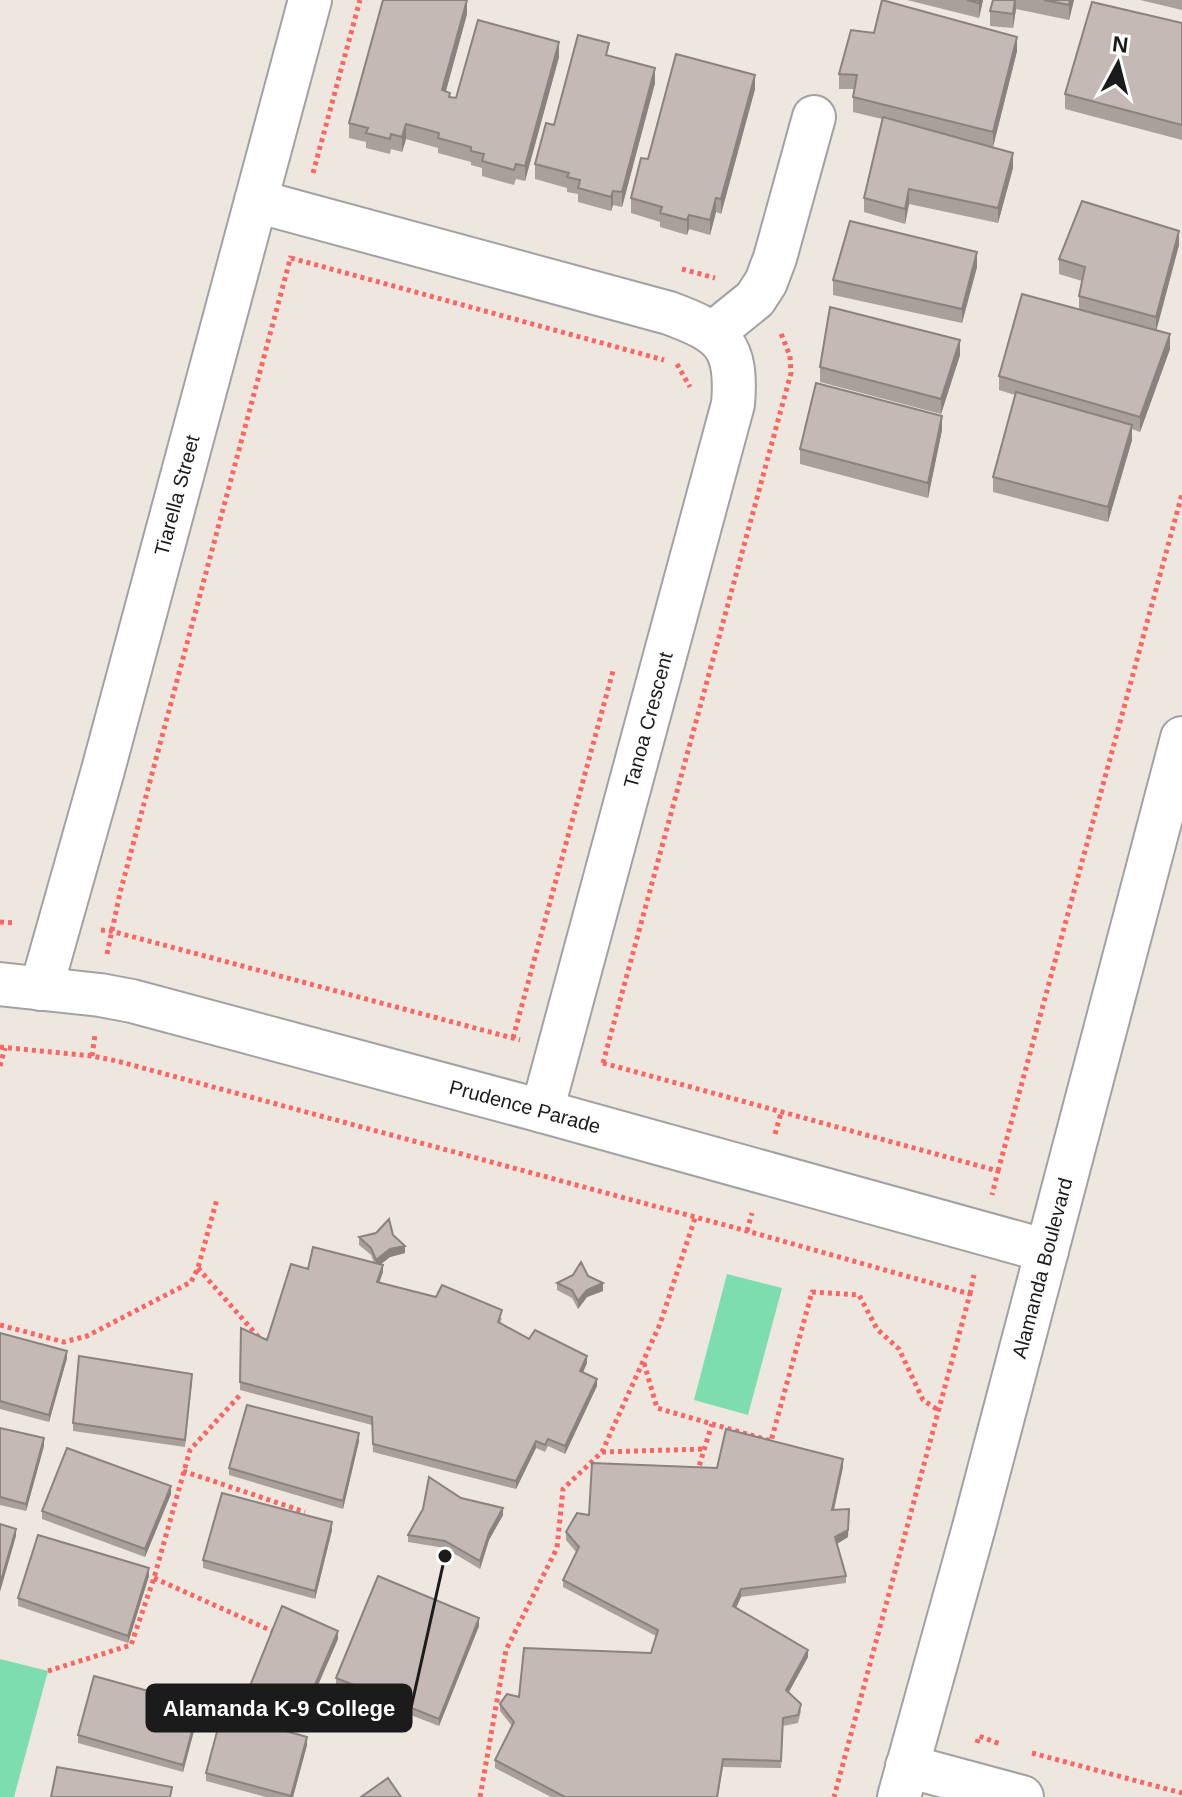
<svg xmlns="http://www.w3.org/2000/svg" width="1182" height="1797" font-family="Arial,sans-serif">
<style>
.pitch{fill:#7dddaf}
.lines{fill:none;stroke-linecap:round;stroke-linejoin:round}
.minor-casing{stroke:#a2a2a2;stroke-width:46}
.path{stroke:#f96765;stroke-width:5;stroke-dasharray:4 4;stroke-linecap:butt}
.minor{stroke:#fff;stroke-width:42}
.wall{fill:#a99f9b}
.shaded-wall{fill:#89827e}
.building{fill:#c4b9b4;stroke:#89827e;stroke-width:2}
.labels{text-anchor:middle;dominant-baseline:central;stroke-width:8;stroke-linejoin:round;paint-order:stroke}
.street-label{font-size:20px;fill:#1b1b1b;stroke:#fff}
.leader{fill:none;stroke:#1b1b1b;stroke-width:3}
.callout-dot{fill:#1b1b1b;stroke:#fff;stroke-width:3}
.callout{fill:#1b1b1b;stroke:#1b1b1b;stroke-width:3}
.callout-label{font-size:22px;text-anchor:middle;font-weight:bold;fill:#fff}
</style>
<rect width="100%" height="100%" fill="#ede7e0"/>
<!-- pitch -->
<path class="pitch" d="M 727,1274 L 782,1288 L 748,1415 L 694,1400 Z
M 0,1659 L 48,1671 L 14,1797 L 0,1797 Z"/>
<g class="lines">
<defs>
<g id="minor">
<path d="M 256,201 L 669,313 C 723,333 738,345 733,404 L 542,1111"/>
<path d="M 713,333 L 755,299 L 766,282 L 775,258 L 814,117"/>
<path id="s1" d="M 0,984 L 100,995 L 132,1001 L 542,1111 L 1047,1251"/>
<path id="s2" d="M 41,989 L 103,770 L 310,0"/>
<path d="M 907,1766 L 1022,1797"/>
<path id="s3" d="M 899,1797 L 974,1527 L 1182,738"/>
</g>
</defs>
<!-- minor casing -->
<use href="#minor" class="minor-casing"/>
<!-- path -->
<path class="path" d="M 313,173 L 360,0
M 291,258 L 664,360
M 682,269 L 715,278
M 677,364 L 690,387
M 0,922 L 15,923
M 101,930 L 111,931 L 520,1040
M 107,954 L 120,893 L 291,256
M 513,1038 L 613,671
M 0,1047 L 92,1056 L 117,1061 L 747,1231 L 970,1294 L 834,1797
M 92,1056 L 95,1035
M 603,1063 L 791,373 L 790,356 L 780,331
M 603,1063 L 998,1171 L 992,1195
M 0,1066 L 5,1048
M 775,1134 L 781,1113
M 998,1171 L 1182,494
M 747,1231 L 752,1213
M 198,1268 L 261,1340
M 970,1294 L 974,1275
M 0,1325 L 64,1342 L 87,1336 L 191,1282 L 198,1268 L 217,1199
M 644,1363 L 657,1408 L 771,1441 L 812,1292 L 859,1295 L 877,1329 L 899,1349 L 923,1400 L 938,1410
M 602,1452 L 705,1449
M 183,1471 L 305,1512
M 697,1473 L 712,1424
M 154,1578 L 272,1631
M 48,1671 L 131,1645 L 154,1578 L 190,1450 L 240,1395
M 977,1743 L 979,1736 L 1000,1744
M 1032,1753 L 1182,1793
M 480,1797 L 506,1650 L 557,1548 L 563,1489 L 602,1452 L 660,1324 L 695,1218"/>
<!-- minor -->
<use href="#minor" class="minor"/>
</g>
<!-- wall -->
<path class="wall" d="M 907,0 L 983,0 L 979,18 Z
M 993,0 L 1074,0 L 1069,20 L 1016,9 L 1013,28 L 990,26 L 990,11 Z
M 1140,0 L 1182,0 L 1182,10 Z
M 467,14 L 446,91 L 450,97 L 456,98 L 559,57 L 525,181 L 516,179 L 514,185 L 482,176 L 482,168 L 471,165 L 471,162 L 438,153 L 438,148 L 406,139 L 402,152 L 391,149 L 390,154 L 366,148 L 366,142 L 349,138 L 349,123 Z
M 1182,23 L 1182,140 L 1065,109 L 1065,94 Z
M 1017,51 L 993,147 L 959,138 L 1013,168 L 998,223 L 909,204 L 905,224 L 864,212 L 864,198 L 882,119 L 853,112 L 853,97 L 854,89 L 839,89 L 839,74 Z
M 609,56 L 655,83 L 622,207 L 613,205 L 611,211 L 578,202 L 578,194 L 567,192 L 567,188 L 535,179 L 535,164 L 554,125 Z
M 755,89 L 721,214 L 716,212 L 710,235 L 689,229 L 687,235 L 660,227 L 660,222 L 631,213 L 631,198 L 648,159 Z
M 1179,245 L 1156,330 L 1170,349 L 1140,432 L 1132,429 L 1132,440 L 1108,522 L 993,492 L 993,477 L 1015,395 L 999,390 L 999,376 L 1079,309 L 1079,296 L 1082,281 L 1059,274 L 1059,259 Z
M 977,267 L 962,323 L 833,295 L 833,280 Z
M 960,355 L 941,414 L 820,382 L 820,367 Z
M 942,430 L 928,498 L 800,464 L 800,449 Z
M 393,1235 L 405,1253 L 390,1257 L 381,1264 L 383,1272 L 379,1282 L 502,1318 L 500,1323 L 529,1339 L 587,1363 L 583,1372 L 597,1386 L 565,1454 L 548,1446 L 545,1452 L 536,1448 L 516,1489 L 373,1452 L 372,1425 L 240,1390 L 241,1328 L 267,1340 L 308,1269 L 374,1263 L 371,1255 L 359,1245 L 359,1237 Z
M 588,1276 L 603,1291 L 587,1297 L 578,1309 L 572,1298 L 557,1290 L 557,1283 Z
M 0,1333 L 67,1358 L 49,1422 L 0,1409 Z
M 192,1382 L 185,1447 L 73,1431 L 73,1423 Z
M 0,1428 L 44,1446 L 26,1511 L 0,1505 Z
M 359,1441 L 343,1509 L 229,1475 L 229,1468 Z
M 843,1467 L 834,1510 L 848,1537 L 837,1544 L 846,1576 L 846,1583 L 741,1597 L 736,1608 L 808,1657 L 789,1692 L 801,1711 L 798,1723 L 783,1726 L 781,1768 L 723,1767 L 718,1797 L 551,1797 L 495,1768 L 495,1760 L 512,1726 L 500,1711 L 500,1704 L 651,1653 L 656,1636 L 563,1587 L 563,1580 L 576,1552 L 566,1540 L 566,1532 L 589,1515 L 717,1468 Z
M 171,1494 L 145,1557 L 42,1519 L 42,1511 Z
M 461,1498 L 503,1515 L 489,1540 L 480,1569 L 445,1548 L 408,1542 L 408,1535 Z
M 332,1530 L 315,1599 L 203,1568 L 203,1560 Z
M 149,1576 L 128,1643 L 18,1606 L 18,1598 Z
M 479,1626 L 439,1726 L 336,1686 L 336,1678 Z
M 338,1639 L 302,1722 L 248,1699 L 248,1691 Z
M 199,1712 L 183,1772 L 78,1743 L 78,1735 Z
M 307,1745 L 293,1797 L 266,1797 L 206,1781 L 206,1773 Z"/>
<!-- shaded-wall -->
<path class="shaded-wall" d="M 467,0 L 467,14 L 442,105 L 442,90 Z
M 980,0 L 983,0 L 979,18 L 979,3 Z
M 1015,0 L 1016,9 L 1013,28 L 1013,14 Z
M 1070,0 L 1074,0 L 1069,20 L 1069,5 Z
M 1017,37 L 1017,51 L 993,147 L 993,132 Z
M 559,42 L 559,57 L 525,181 L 525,166 Z
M 655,68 L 655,83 L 622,207 L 622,192 Z
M 755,75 L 755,89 L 721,214 L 721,199 Z
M 406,124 L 406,139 L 402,152 L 402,137 Z
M 1013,153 L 1013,168 L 998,223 L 998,208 Z
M 909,189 L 909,204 L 905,224 L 905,209 Z
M 613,191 L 613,205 L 611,211 L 611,197 Z
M 716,198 L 716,212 L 710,235 L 710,220 Z
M 689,215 L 689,229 L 687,235 L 687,220 Z
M 1179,231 L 1179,245 L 1156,332 L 1156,317 Z
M 977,252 L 977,267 L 962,323 L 962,309 Z
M 1170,334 L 1170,349 L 1140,432 L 1140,417 Z
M 960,340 L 960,355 L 941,414 L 941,399 Z
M 942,416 L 942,430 L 928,498 L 928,483 Z
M 1132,425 L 1132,440 L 1108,522 L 1108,507 Z
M 405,1246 L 405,1253 L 390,1257 L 376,1268 L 376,1260 L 390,1249 Z
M 383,1265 L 383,1272 L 377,1289 L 377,1282 Z
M 603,1283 L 603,1291 L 587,1297 L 578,1309 L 578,1301 L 587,1290 Z
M 67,1351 L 67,1358 L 49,1422 L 49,1415 Z
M 587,1356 L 587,1363 L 580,1379 L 580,1371 Z
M 597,1379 L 597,1386 L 565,1454 L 565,1446 Z
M 359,1433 L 359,1441 L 343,1509 L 343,1501 Z
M 44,1438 L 44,1446 L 26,1511 L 26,1504 Z
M 536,1441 L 536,1448 L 516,1489 L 516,1481 Z
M 843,1459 L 843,1467 L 832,1518 L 832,1510 Z
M 171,1486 L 171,1494 L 145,1557 L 145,1549 Z
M 503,1508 L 503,1515 L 489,1540 L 480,1569 L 480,1561 L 489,1533 Z
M 849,1517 L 848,1537 L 835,1545 L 835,1537 Z
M 332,1522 L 332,1530 L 315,1599 L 315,1591 Z
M 16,1529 L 16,1536 L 0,1592 L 0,1584 Z
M 149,1568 L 149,1576 L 128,1643 L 128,1636 Z
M 741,1589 L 741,1597 L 733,1614 L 733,1606 Z
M 479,1618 L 479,1626 L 439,1726 L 439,1719 Z
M 338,1631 L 338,1639 L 302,1722 L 302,1715 Z
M 808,1650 L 808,1657 L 786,1697 L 786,1690 Z
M 199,1705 L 199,1712 L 183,1772 L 183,1765 Z
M 307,1737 L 307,1745 L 293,1797 L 291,1797 Z"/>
<!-- building -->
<path class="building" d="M 383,0 L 467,0 L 442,90 L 450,93 L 449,97 L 456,98 L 478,20 L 559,42 L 525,166 L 516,164 L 514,170 L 482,161 L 484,154 L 471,151 L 471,147 L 438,138 L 439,133 L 406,124 L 402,137 L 391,134 L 390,139 L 366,133 L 368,128 L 349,123 Z
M 882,0 L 1017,37 L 993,132 L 853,97 L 857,75 L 839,74 L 851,30 L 874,33 Z
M 967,0 L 980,0 L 979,3 Z
M 993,0 L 1015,0 L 1013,14 L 990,11 Z
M 1044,0 L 1070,0 L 1069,5 Z
M 1092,2 L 1182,23 L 1182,125 L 1065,94 Z
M 578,35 L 609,43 L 606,55 L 655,68 L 622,192 L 613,191 L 611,197 L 578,188 L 580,180 L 567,177 L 569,173 L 535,164 L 546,123 L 554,125 Z
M 676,54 L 755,75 L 721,199 L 716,198 L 710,220 L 689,215 L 687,220 L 660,213 L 662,207 L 631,198 L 641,158 L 648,159 Z
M 883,117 L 1013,153 L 998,208 L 909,189 L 905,209 L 864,198 Z
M 1082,201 L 1179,231 L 1156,317 L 1079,296 L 1085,267 L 1059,259 Z
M 850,221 L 977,252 L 962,309 L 833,280 Z
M 1022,294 L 1170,334 L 1140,417 L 999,376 Z
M 830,307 L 960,340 L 941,399 L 820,367 Z
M 816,383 L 942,416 L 928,483 L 800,449 Z
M 1016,392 L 1132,425 L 1108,507 L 993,477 Z
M 389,1219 L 393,1235 L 405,1246 L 390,1249 L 376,1260 L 371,1248 L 359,1237 L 376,1233 Z
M 313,1247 L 383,1265 L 377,1282 L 436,1297 L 442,1285 L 502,1310 L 498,1322 L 529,1339 L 535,1330 L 587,1356 L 580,1371 L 597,1379 L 565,1446 L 548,1439 L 545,1445 L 536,1441 L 516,1481 L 373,1444 L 372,1417 L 240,1382 L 241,1328 L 267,1340 L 291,1264 L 308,1269 Z
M 581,1262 L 588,1276 L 603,1283 L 587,1290 L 578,1301 L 572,1290 L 557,1283 L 573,1275 Z
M 0,1333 L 67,1351 L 49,1415 L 0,1401 Z
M 79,1356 L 192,1374 L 185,1440 L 73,1423 Z
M 247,1405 L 359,1433 L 343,1501 L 229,1468 Z
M 0,1428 L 44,1438 L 26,1504 L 0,1497 Z
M 726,1429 L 843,1459 L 832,1510 L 849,1509 L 848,1530 L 835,1537 L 846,1576 L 741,1589 L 733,1606 L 808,1650 L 786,1690 L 801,1704 L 798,1715 L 783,1718 L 781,1761 L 723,1759 L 717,1797 L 565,1797 L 495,1760 L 514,1722 L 500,1704 L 507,1694 L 519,1697 L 524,1648 L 651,1653 L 658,1630 L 563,1580 L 579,1547 L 566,1532 L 577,1513 L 589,1515 L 592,1463 L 717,1468 Z
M 67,1448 L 171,1486 L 145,1549 L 42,1511 Z
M 429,1477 L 461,1498 L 503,1508 L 489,1533 L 480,1561 L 445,1541 L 408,1535 L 423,1509 Z
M 222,1493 L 332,1522 L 315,1591 L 203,1560 Z
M 0,1524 L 16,1529 L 0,1584 Z
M 38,1535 L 149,1568 L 128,1636 L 18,1598 Z
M 378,1576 L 479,1618 L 439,1719 L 336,1678 Z
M 282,1606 L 338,1631 L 302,1715 L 248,1691 Z
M 94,1676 L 199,1705 L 183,1765 L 78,1735 Z
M 222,1713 L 307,1737 L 291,1796 L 206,1773 Z
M 57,1767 L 172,1787 L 170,1797 L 51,1797 Z
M 388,1778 L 401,1797 L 361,1797 Z"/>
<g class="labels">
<!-- street labels -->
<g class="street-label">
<text stroke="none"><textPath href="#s2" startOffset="512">Tiarella Street</textPath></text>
<text transform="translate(648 720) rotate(-75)">Tanoa Crescent</text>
<text stroke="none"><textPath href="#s1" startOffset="540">Prudence Parade</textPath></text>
<text stroke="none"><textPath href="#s3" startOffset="548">Alamanda Boulevard</textPath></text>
</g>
</g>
<!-- callouts -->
<path class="leader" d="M445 1556L411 1708"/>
<circle class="callout-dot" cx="445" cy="1556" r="8"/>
<rect class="callout" x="147" y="1685" width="264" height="46" rx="8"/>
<g class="callout-label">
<text x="279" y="1716">Alamanda K-9 College</text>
</g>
<!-- north arrow -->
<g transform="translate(1118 64) rotate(7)" stroke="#ffffff" stroke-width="6" paint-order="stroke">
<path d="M0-6L14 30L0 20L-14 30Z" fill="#1b1b1b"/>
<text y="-12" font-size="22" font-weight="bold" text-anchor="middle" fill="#1b1b1b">N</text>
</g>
</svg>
